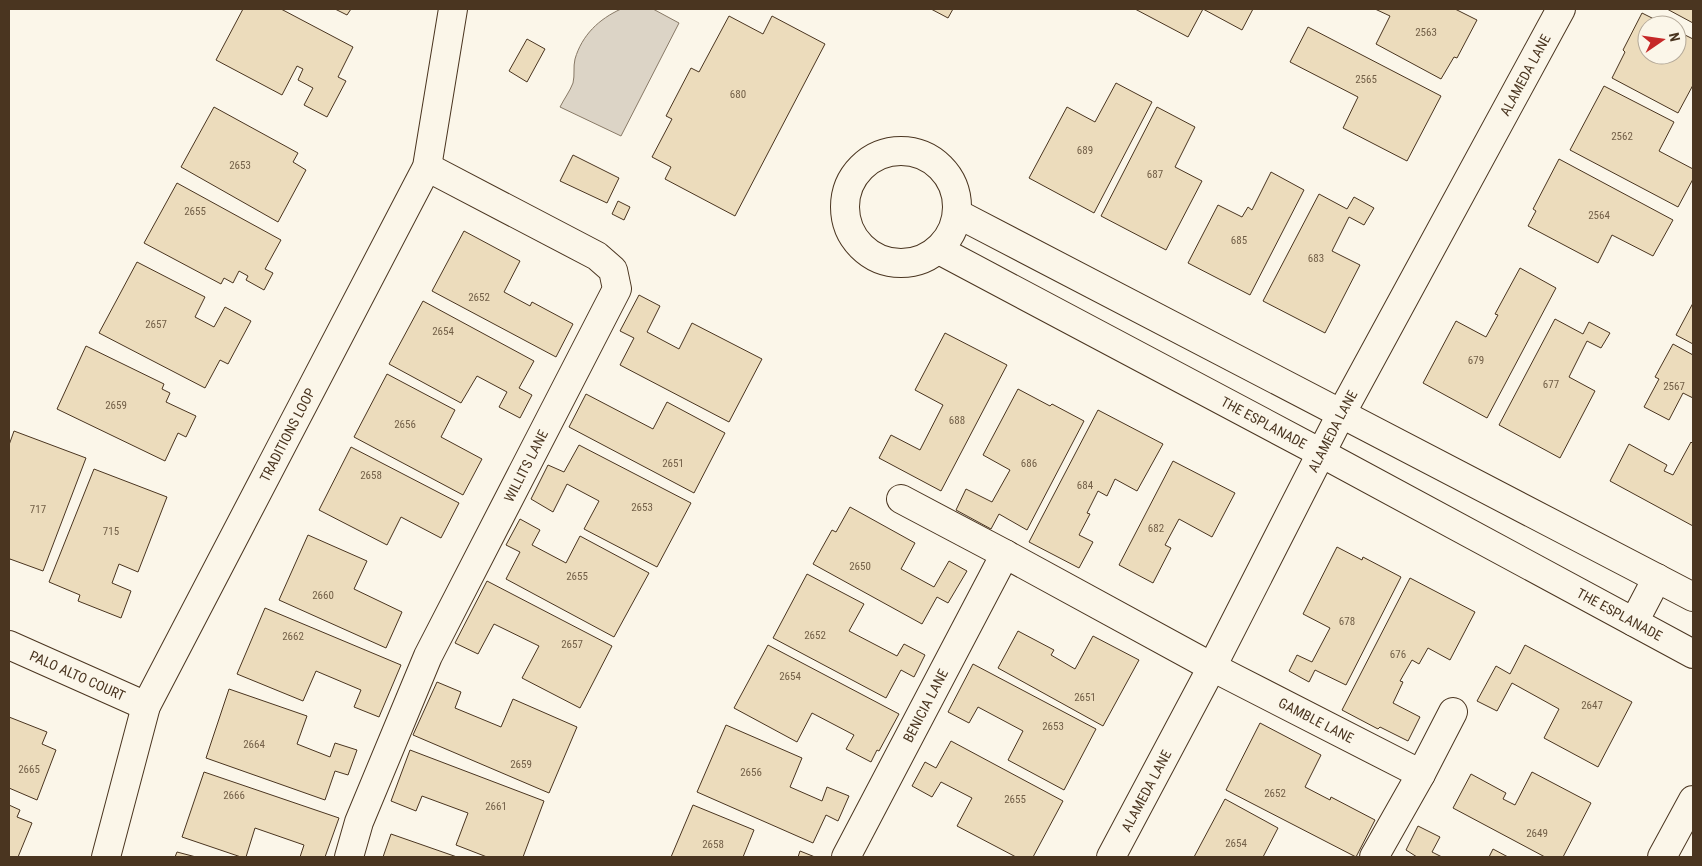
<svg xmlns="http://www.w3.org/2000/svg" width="1702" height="866" font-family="'Roboto Condensed',sans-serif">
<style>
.water{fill:#dcd4c6;stroke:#887966}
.building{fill:#ecdcbc;stroke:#4a3520}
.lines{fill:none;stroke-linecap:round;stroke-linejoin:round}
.minor-casing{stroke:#4a3520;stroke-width:30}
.minor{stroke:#fbf6e9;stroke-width:28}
.labels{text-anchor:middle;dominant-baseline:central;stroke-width:4;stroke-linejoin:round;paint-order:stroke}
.number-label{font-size:11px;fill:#725f47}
.street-label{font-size:14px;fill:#4a3520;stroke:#fbf6e9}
</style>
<rect width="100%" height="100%" fill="#fbf6e9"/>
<!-- water -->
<path class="water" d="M 621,9 L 653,9 L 679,23 L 621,136 L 560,107 C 564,99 570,91 573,83 C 575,75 573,67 575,59 C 582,35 599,19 621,9 Z"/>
<!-- building -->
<path class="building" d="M 243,9 L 281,9 L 353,47 L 338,77 L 346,81 L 327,117 L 304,105 L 313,88 L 298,80 L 303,69 L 297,66 L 282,95 L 216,60 Z
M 335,9 L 351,9 L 347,15 Z
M 931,9 L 953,9 L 948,18 Z
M 1135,9 L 1253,9 L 1242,30 L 1203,9 L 1188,37 Z
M 1375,9 L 1455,9 L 1477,20 L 1457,58 L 1454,57 L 1441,79 L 1376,44 L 1390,16 Z
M 1667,9 L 1693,9 L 1693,23 Z
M 1642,13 L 1666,25 L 1647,25 L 1647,55 L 1677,55 L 1677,31 L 1693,39 L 1693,85 L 1678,113 L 1612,78 L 1625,52 L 1623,50 Z
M 729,16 L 763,34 L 772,16 L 825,44 L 735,216 L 665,179 L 671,167 L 652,157 L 672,119 L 666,116 L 691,68 L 699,72 Z
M 1308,27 L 1441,96 L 1407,161 L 1343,128 L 1358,97 L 1290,62 Z
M 527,39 L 545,49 L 527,82 L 509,71 Z
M 1116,83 L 1152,102 L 1094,213 L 1029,178 L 1067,107 L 1095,122 Z
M 1604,86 L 1674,122 L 1659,151 L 1693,169 L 1693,179 L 1678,207 L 1570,150 Z
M 214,107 L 298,153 L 293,162 L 306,170 L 278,222 L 181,167 Z
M 1157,107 L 1195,127 L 1175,167 L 1202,181 L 1166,250 L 1101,216 Z
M 573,155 L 619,178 L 607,203 L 560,181 Z
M 1559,159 L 1673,220 L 1653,256 L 1612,235 L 1598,263 L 1528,226 L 1536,211 L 1533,209 Z
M 1271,172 L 1304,190 L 1250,295 L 1188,263 L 1218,205 L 1242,217 L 1248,207 L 1252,210 Z
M 177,183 L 281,240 L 265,269 L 273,273 L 264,290 L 246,280 L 248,276 L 239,271 L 233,283 L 224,278 L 221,284 L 144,243 Z
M 1319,194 L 1347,209 L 1354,197 L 1374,208 L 1364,225 L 1349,217 L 1332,251 L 1360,265 L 1325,333 L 1263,301 Z
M 618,201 L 630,207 L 624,220 L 612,214 Z
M 464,231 L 520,261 L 504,292 L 530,306 L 532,302 L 573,324 L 556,357 L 432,291 Z
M 137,262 L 205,297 L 195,317 L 214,327 L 225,307 L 251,321 L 228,364 L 220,360 L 205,388 L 99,333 Z
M 1520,268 L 1556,288 L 1487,418 L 1423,383 L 1456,321 L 1486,337 L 1498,315 L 1495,314 Z
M 639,295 L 660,306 L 647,332 L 679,349 L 692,323 L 762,359 L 729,422 L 620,365 L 634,338 L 620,331 Z
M 423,301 L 534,361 L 519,388 L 532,395 L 520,418 L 499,407 L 507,392 L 477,376 L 461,403 L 389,364 Z
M 1693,303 L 1693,344 L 1676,335 Z
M 1555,319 L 1583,334 L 1589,322 L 1610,333 L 1601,348 L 1587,341 L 1569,377 L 1595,391 L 1560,458 L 1499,425 Z
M 945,333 L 1007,365 L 941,491 L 879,458 L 891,435 L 920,450 L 943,405 L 915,390 Z
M 1673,344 L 1693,355 L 1693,398 L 1683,393 L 1669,420 L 1644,407 L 1659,379 L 1655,377 Z
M 86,346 L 164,384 L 162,389 L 170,393 L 166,402 L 196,416 L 186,437 L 178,433 L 165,461 L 57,409 Z
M 387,374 L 455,410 L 441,437 L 482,459 L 463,495 L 354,437 Z
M 1018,389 L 1050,406 L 1052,404 L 1084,421 L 1027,530 L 999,514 L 991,529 L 956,510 L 966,489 L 992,502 L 1010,470 L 983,455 Z
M 586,394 L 653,429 L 667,402 L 725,433 L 694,493 L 569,427 Z
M 1098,410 L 1163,444 L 1137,491 L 1115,479 L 1107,496 L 1098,491 L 1087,513 L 1090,514 L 1079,535 L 1093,542 L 1079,568 L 1029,542 Z
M 14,431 L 86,458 L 43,571 L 10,559 L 9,562 L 9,445 Z
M 1691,442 L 1693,444 L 1693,526 L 1610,481 L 1629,444 L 1667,465 L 1664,471 L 1673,475 Z
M 579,445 L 691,503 L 657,567 L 584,529 L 599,501 L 567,484 L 553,512 L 531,499 L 548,465 L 564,472 Z
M 351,447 L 459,503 L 441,538 L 401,517 L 387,545 L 319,510 Z
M 1173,461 L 1235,493 L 1212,537 L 1179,519 L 1165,545 L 1171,548 L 1153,583 L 1119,565 Z
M 94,469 L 167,497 L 138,572 L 119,564 L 112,583 L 131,591 L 121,618 L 78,601 L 80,595 L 49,582 Z
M 850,507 L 915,543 L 901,569 L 934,587 L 949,561 L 967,571 L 948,603 L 937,597 L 922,624 L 813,564 L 832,530 L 836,532 Z
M 520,519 L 540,530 L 532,545 L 566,563 L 580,536 L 649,573 L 614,637 L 506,579 L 520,552 L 506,545 Z
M 308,535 L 367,561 L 354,589 L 402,612 L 386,648 L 279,600 Z
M 1337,547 L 1362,560 L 1363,557 L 1401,577 L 1346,685 L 1315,670 L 1309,682 L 1289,671 L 1297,655 L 1312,662 L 1330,628 L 1303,614 Z
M 807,574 L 864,604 L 849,631 L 897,656 L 904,644 L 925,655 L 914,677 L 901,670 L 886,698 L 773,638 Z
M 1410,578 L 1475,612 L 1450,660 L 1428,648 L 1419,664 L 1412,660 L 1400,681 L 1403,682 L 1393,703 L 1420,717 L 1408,741 L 1380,727 L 1378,729 L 1342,710 Z
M 487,581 L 612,646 L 580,708 L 522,678 L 539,646 L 494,624 L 478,654 L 455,643 Z
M 265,608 L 401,665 L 379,717 L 354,707 L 361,690 L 316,671 L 303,701 L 237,674 Z
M 1018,631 L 1054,650 L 1051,655 L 1075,669 L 1093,636 L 1139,660 L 1103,726 L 998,668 Z
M 768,645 L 899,714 L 879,751 L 877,750 L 871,762 L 846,749 L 854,735 L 812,713 L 797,742 L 734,708 Z
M 1525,645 L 1632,702 L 1598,767 L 1544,738 L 1559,709 L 1512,683 L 1497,711 L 1477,701 L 1496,666 L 1510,674 Z
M 973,664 L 1096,729 L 1064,790 L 1008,760 L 1023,731 L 978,707 L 969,723 L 948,712 Z
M 437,682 L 461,692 L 455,708 L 501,727 L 513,699 L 577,727 L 549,793 L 413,735 Z
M 229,689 L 307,716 L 297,744 L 330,757 L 335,743 L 357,750 L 348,775 L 335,771 L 325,800 L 206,758 Z
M 9,717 L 47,732 L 42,744 L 56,750 L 37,800 L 9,788 Z
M 1260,723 L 1321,755 L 1305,787 L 1330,800 L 1331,797 L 1375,820 L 1356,857 L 1226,790 Z
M 726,725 L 802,758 L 790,787 L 822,801 L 827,787 L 849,796 L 838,821 L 826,815 L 813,843 L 697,792 Z
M 951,741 L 1063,801 L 1033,857 L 1016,857 L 957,826 L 972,798 L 941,782 L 932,797 L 912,786 L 925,762 L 936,768 Z
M 410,750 L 544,801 L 523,857 L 487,857 L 456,845 L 468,813 L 422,796 L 416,811 L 391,801 Z
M 204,772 L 339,818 L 325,857 L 300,857 L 304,845 L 255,828 L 246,857 L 241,857 L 182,837 Z
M 1532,772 L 1591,803 L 1563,857 L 1545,857 L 1453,808 L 1471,774 L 1506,793 L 1503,799 L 1515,805 Z
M 1225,799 L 1278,828 L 1263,857 L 1194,857 Z
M 9,805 L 20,810 L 17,817 L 32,823 L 18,857 L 9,857 Z
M 693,805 L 754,830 L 743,857 L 671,857 Z
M 1418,826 L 1440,837 L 1432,852 L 1442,857 L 1417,857 L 1406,850 Z
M 391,834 L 457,857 L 383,857 Z
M 1493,849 L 1508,857 L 1489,857 Z
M 800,851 L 815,857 L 798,857 Z
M 177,852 L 196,857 L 175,857 Z"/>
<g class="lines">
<defs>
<g id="minor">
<circle cx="901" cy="207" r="56"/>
<path d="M 958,214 L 1693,597"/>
<path id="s1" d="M 939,250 L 1321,453 L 1693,654"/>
<path d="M 901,499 L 1005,554"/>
<path d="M 1634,622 L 1657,578"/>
<path id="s2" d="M 9,645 L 146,706"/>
<path d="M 1421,774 L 1453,712"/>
<path id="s3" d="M 106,857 L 146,706 L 427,167 L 453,9"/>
<path id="s4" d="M 349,857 L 359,822 L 428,656 L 617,289 L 613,270 L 597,256 L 427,167"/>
<path id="s5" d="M 846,857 L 1005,554 L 1212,667 L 1421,774 L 1374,857"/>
<path id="s6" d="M 1111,857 L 1212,667 L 1341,414 L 1561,9"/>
<path d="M 1662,857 L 1693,800"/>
</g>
</defs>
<!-- minor casing -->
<use href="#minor" class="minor-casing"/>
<!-- minor -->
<use href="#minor" class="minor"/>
</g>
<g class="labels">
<!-- number labels -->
<g class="number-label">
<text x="1426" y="32">2563</text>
<text x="1366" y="79">2565</text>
<text x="738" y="94">680</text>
<text x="1622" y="136">2562</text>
<text x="1085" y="150">689</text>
<text x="240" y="165">2653</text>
<text x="1155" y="174">687</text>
<text x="195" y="211">2655</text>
<text x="1599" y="215">2564</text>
<text x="1239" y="240">685</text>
<text x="1316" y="258">683</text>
<text x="479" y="297">2652</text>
<text x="156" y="324">2657</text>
<text x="443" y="331">2654</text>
<text x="1476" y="360">679</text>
<text x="1551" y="384">677</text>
<text x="1674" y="386">2567</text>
<text x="116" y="405">2659</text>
<text x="957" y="420">688</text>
<text x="405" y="424">2656</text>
<text x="673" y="463">2651</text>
<text x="1029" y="463">686</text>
<text x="371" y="475">2658</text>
<text x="1085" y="485">684</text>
<text x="642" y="507">2653</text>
<text x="38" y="509">717</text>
<text x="1156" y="528">682</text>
<text x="111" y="531">715</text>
<text x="860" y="566">2650</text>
<text x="577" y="576">2655</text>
<text x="323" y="595">2660</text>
<text x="1347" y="621">678</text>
<text x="815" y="635">2652</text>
<text x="293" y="636">2662</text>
<text x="572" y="644">2657</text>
<text x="1398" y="654">676</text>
<text x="790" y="676">2654</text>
<text x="1085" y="697">2651</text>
<text x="1592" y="705">2647</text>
<text x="1053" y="726">2653</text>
<text x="254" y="744">2664</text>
<text x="521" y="764">2659</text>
<text x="29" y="769">2665</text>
<text x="751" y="772">2656</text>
<text x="1275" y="793">2652</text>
<text x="234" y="795">2666</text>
<text x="1015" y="799">2655</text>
<text x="496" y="806">2661</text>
<text x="1537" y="833">2649</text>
<text x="1236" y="843">2654</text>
<text x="713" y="844">2658</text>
</g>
<!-- street labels -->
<g class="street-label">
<text stroke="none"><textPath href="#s6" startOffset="885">ALAMEDA LANE</textPath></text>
<text stroke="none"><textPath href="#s1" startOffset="368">THE ESPLANADE</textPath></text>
<text stroke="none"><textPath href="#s6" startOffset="480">ALAMEDA LANE</textPath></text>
<text stroke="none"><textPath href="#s3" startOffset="462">TRADITIONS LOOP</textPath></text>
<text stroke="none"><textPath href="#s4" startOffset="430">WILLITS LANE</textPath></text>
<text stroke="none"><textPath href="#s1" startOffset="772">THE ESPLANADE</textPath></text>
<text stroke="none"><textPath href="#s2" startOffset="75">PALO ALTO COURT</textPath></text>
<text stroke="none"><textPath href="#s5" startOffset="171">BENICIA LANE</textPath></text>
<text stroke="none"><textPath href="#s5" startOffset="695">GAMBLE LANE</textPath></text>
<text stroke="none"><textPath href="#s6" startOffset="75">ALAMEDA LANE</textPath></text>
</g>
</g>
<!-- border -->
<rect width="1702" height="866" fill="none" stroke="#4a3520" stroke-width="20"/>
<!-- north arrow -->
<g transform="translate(1662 40) rotate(77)"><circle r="24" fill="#fbf6e9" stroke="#b4a999"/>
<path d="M0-4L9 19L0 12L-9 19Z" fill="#c62828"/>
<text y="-8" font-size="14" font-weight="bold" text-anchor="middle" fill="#4a3520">N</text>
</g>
</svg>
